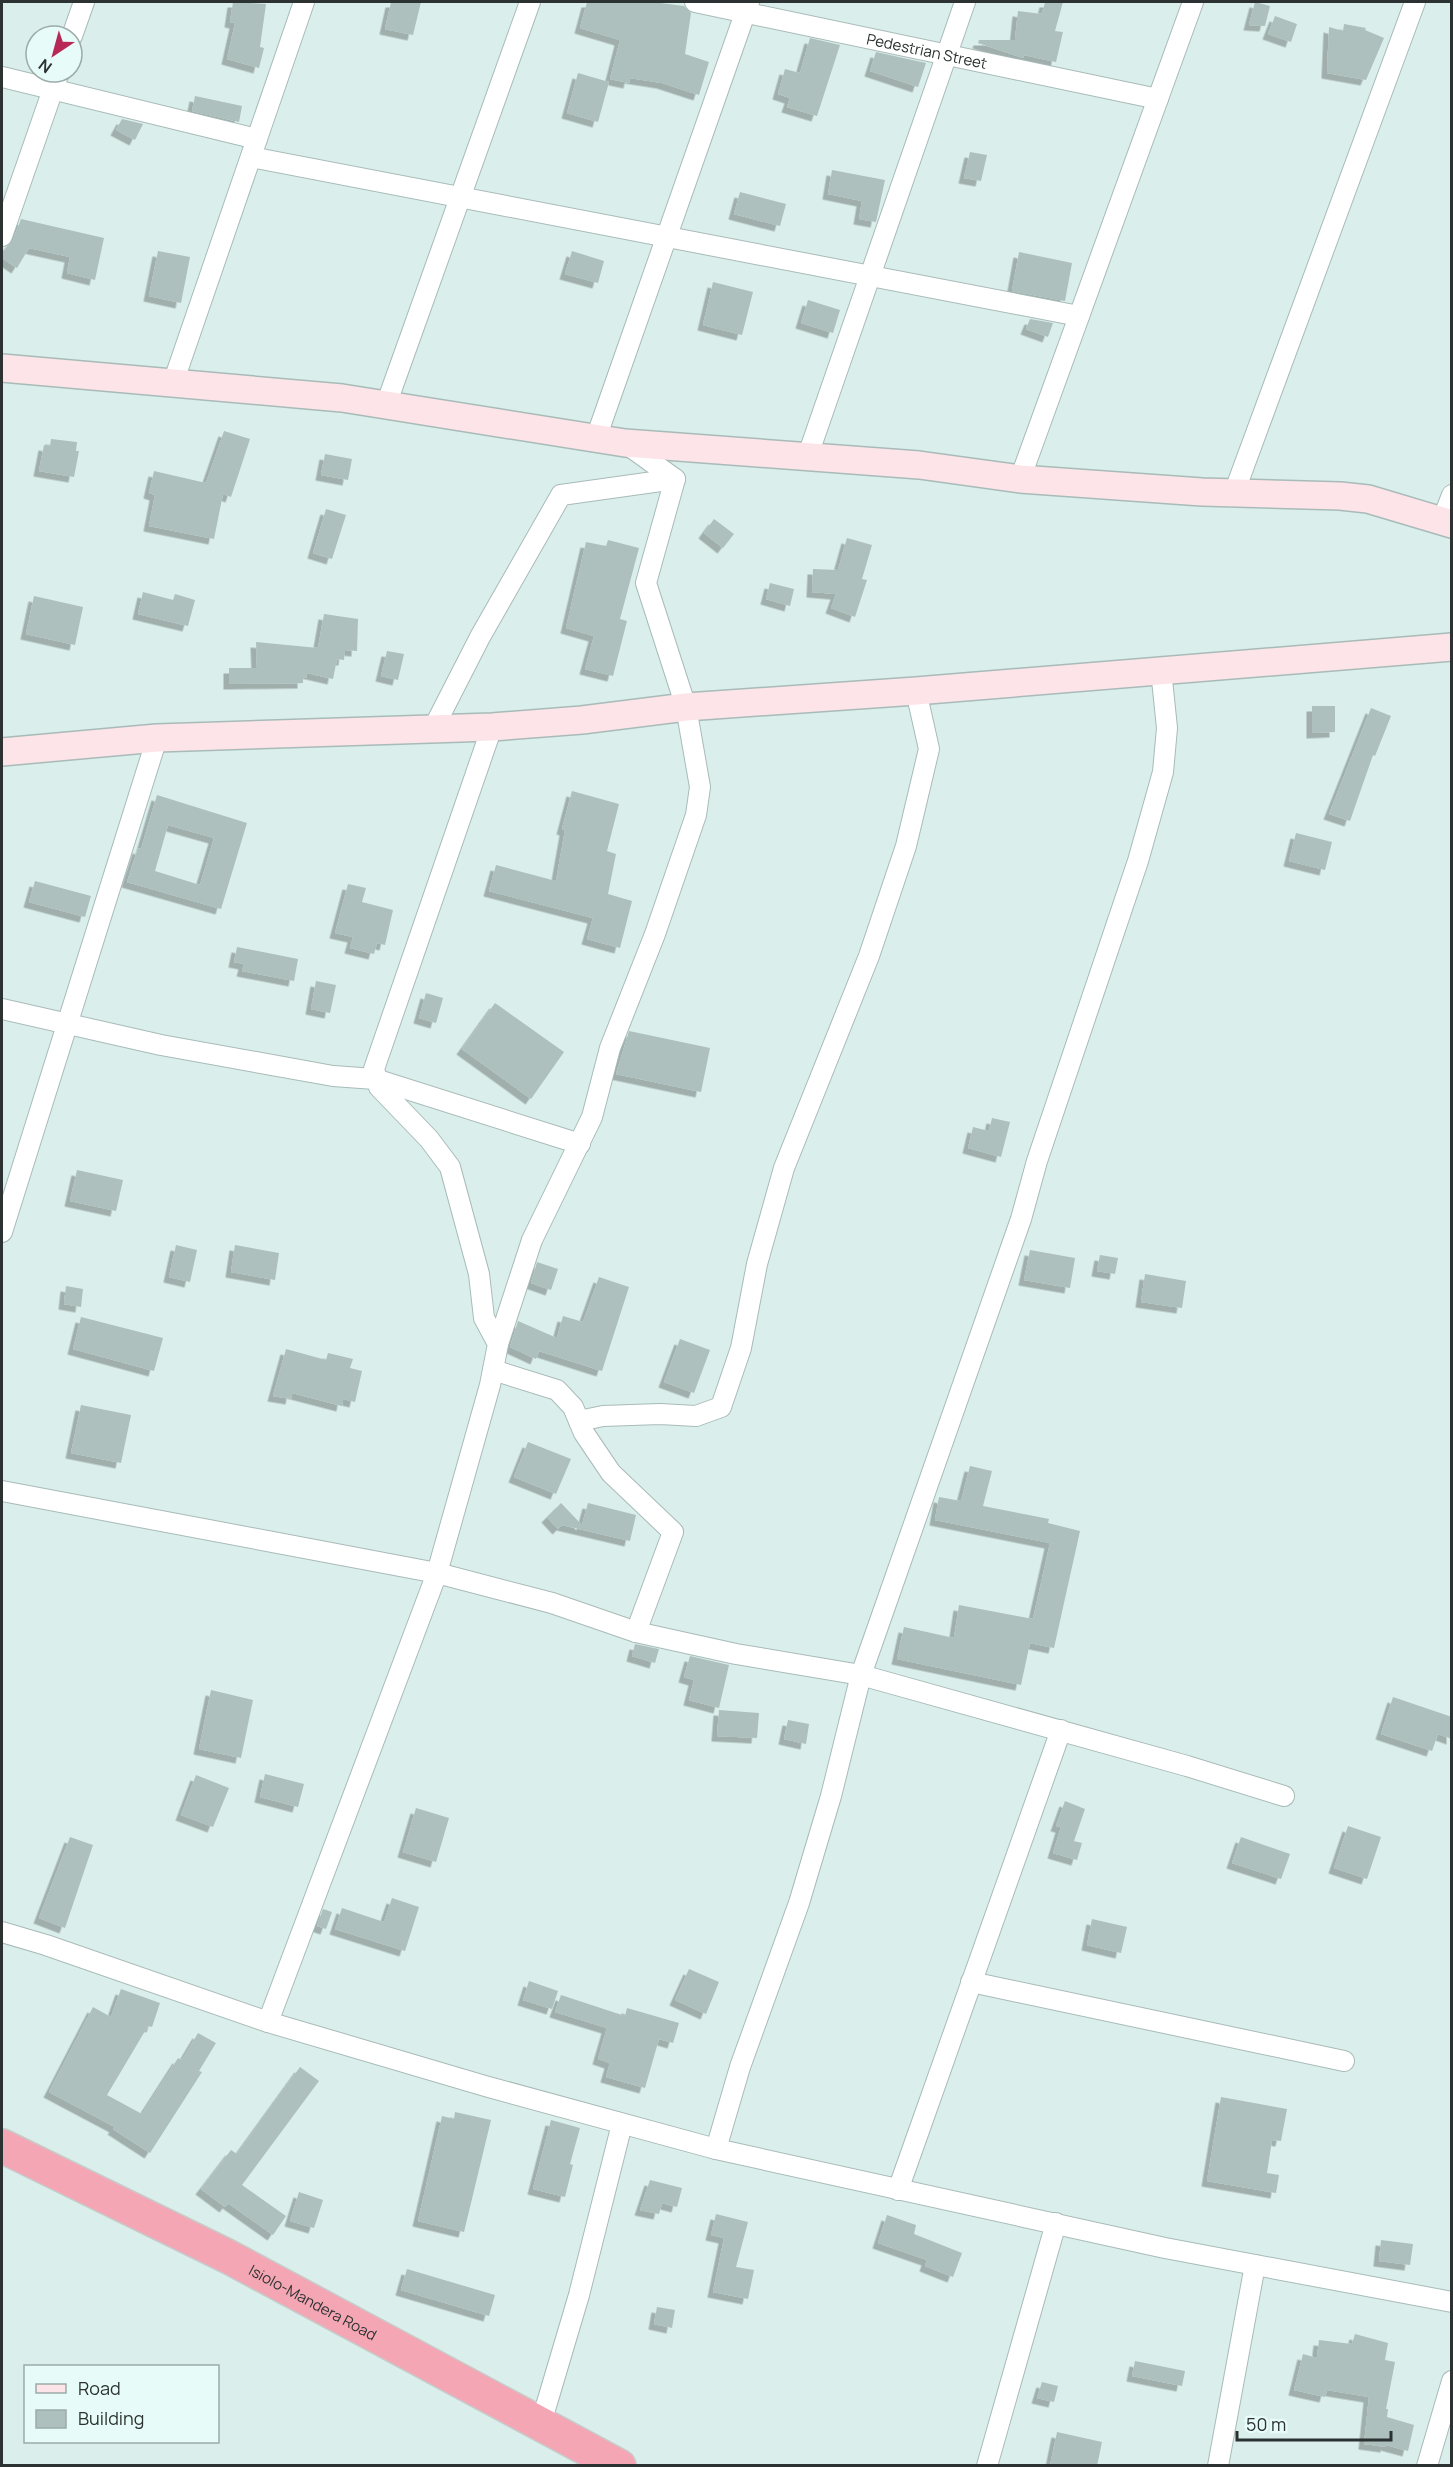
<svg xmlns="http://www.w3.org/2000/svg" width="1453" height="2467" font-family="Manrope,sans-serif">
<style>
.building{fill:#adc0bd;fill-rule:evenodd;filter:url(#shadow)}
.lines{fill:none;stroke-linecap:round;stroke-linejoin:round}
.street-casing{stroke:#a8bbb8;stroke-width:22}
.secondary-casing{stroke:#a8bbb8;stroke-width:30}
.highway-casing{stroke:#c8cac9;stroke-width:36}
.street{stroke:#fff;stroke-width:20}
.secondary{stroke:#fce4e8;stroke-width:27}
.highway{stroke:#f5a6b4;stroke-width:33}
.labels{text-anchor:middle;dominant-baseline:central;stroke-width:4.5;stroke-linejoin:round;paint-order:stroke}
.street-label{font-size:15px;fill:#2b3231;stroke:#e7fcf8}
</style>
<defs>
<filter id="shadow"><feDropShadow dx="-5.5" dy="5.5" stdDeviation="0" flood-color="#0004"/></filter>
</defs>
<rect width="100%" height="100%" fill="#daeeeb"/>
<!-- building -->
<path class="building" d="M 233,2 L 266,4 L 260,47 L 264,48 L 259,68 L 227,59 L 235,23 L 230,22 Z
M 391,2 L 421,2 L 413,35 L 385,29 Z
M 587,2 L 653,2 L 684,6 L 691,13 L 685,54 L 709,62 L 699,95 L 662,83 L 630,78 L 629,83 L 610,79 L 620,40 L 580,28 Z
M 1045,2 L 1063,2 L 1055,31 L 1063,32 L 1056,62 L 1024,55 L 1023,58 L 978,43 L 979,40 L 1015,40 L 1018,11 L 1042,14 Z
M 1255,2 L 1270,6 L 1265,26 L 1249,25 Z
M 1275,16 L 1297,24 L 1291,42 L 1268,34 Z
M 1344,24 L 1366,28 L 1365,30 L 1384,38 L 1366,80 L 1327,73 L 1329,27 L 1343,31 Z
M 810,38 L 840,45 L 817,116 L 787,107 L 790,98 L 778,94 L 785,69 L 800,73 Z
M 876,52 L 926,63 L 918,87 L 870,71 Z
M 578,73 L 609,82 L 598,122 L 567,113 Z
M 195,96 L 242,106 L 239,122 L 192,111 Z
M 122,119 L 143,124 L 135,140 L 116,130 Z
M 970,152 L 987,155 L 981,181 L 964,178 Z
M 832,170 L 885,180 L 876,222 L 859,219 L 862,201 L 828,194 Z
M 740,192 L 786,204 L 780,226 L 734,214 Z
M 21,219 L 104,238 L 95,280 L 67,273 L 70,257 L 29,248 L 17,268 L 2,258 L 2,253 L 13,240 Z
M 158,251 L 190,257 L 181,303 L 149,296 Z
M 572,251 L 604,261 L 598,283 L 565,274 Z
M 1019,252 L 1072,263 L 1065,301 L 1012,291 Z
M 713,282 L 753,292 L 742,335 L 703,325 Z
M 808,300 L 840,310 L 833,333 L 801,323 Z
M 1030,319 L 1053,323 L 1048,337 L 1026,329 Z
M 224,431 L 250,439 L 231,497 L 223,494 L 214,539 L 149,526 L 155,495 L 149,493 L 154,471 L 206,483 Z
M 51,439 L 77,442 L 76,451 L 79,451 L 74,477 L 39,471 L 44,445 L 50,446 Z
M 325,454 L 352,459 L 348,480 L 321,475 Z
M 326,509 L 346,515 L 332,559 L 313,553 Z
M 714,519 L 734,534 L 723,548 L 704,533 Z
M 847,538 L 872,545 L 862,579 L 867,580 L 855,617 L 831,608 L 836,594 L 812,592 L 813,569 L 838,570 Z
M 608,540 L 639,548 L 620,619 L 627,621 L 613,676 L 585,669 L 594,636 L 566,628 L 586,542 L 606,546 Z
M 770,583 L 794,589 L 790,606 L 766,599 Z
M 143,592 L 173,600 L 175,594 L 195,600 L 188,626 L 138,614 Z
M 34,596 L 83,607 L 75,645 L 26,634 Z
M 324,614 L 358,619 L 357,651 L 345,650 L 344,660 L 337,659 L 333,679 L 307,673 L 306,678 L 303,677 L 303,683 L 229,684 L 229,668 L 257,668 L 256,642 L 318,648 Z
M 387,651 L 404,654 L 398,680 L 381,676 Z
M 1312,706 L 1335,706 L 1335,732 L 1312,733 Z
M 1371,708 L 1391,716 L 1375,756 L 1373,755 L 1350,821 L 1329,814 Z
M 572,791 L 619,804 L 607,851 L 616,854 L 608,894 L 632,901 L 620,948 L 587,939 L 593,918 L 489,891 L 496,865 L 556,881 L 565,830 L 562,829 Z
M 157,795 L 247,823 L 221,909 L 127,882 L 138,848 L 141,849 ZM 168,825 L 214,838 L 200,885 L 155,871 Z
M 1296,833 L 1332,842 L 1325,870 L 1289,861 Z
M 35,881 L 91,896 L 85,917 L 29,902 Z
M 348,884 L 366,888 L 362,902 L 393,910 L 385,945 L 377,943 L 374,954 L 350,948 L 353,937 L 335,933 Z
M 237,947 L 298,959 L 294,981 L 242,971 L 244,964 L 234,962 Z
M 316,981 L 336,985 L 330,1013 L 311,1009 Z
M 426,993 L 443,998 L 436,1023 L 419,1018 Z
M 495,1003 L 564,1052 L 531,1099 L 462,1049 Z
M 629,1031 L 710,1048 L 701,1092 L 616,1074 Z
M 992,1118 L 1010,1122 L 1001,1157 L 968,1148 L 973,1127 L 989,1131 Z
M 77,1170 L 123,1180 L 116,1211 L 70,1201 Z
M 176,1245 L 197,1250 L 190,1282 L 169,1277 Z
M 235,1245 L 279,1253 L 275,1280 L 231,1272 Z
M 1030,1250 L 1075,1258 L 1070,1288 L 1024,1280 Z
M 1100,1255 L 1118,1258 L 1115,1274 L 1097,1271 Z
M 537,1262 L 558,1269 L 551,1290 L 531,1283 Z
M 1145,1274 L 1186,1281 L 1182,1308 L 1141,1302 Z
M 599,1277 L 629,1287 L 602,1371 L 539,1351 L 536,1359 L 510,1347 L 518,1321 L 557,1338 L 563,1316 L 583,1322 Z
M 66,1286 L 83,1289 L 81,1307 L 64,1304 Z
M 81,1317 L 163,1338 L 154,1371 L 73,1349 Z
M 680,1339 L 710,1350 L 694,1393 L 664,1382 Z
M 286,1349 L 326,1360 L 328,1353 L 353,1359 L 350,1368 L 362,1371 L 355,1402 L 343,1399 L 342,1406 L 292,1393 L 291,1399 L 273,1396 Z
M 81,1405 L 131,1415 L 121,1463 L 71,1453 Z
M 528,1442 L 571,1459 L 556,1494 L 514,1477 Z
M 970,1466 L 992,1471 L 983,1506 L 1049,1519 L 1048,1523 L 1080,1531 L 1054,1648 L 1030,1643 L 1021,1685 L 897,1659 L 904,1627 L 954,1638 L 959,1605 L 1033,1619 L 1050,1543 L 935,1520 L 939,1497 L 961,1501 Z
M 561,1503 L 582,1525 L 588,1503 L 636,1515 L 630,1541 L 562,1525 L 558,1529 L 547,1517 Z
M 635,1644 L 659,1649 L 655,1663 L 632,1656 Z
M 690,1656 L 729,1665 L 719,1708 L 689,1700 L 694,1680 L 684,1677 Z
M 211,1690 L 253,1700 L 241,1758 L 199,1749 Z
M 1393,1697 L 1452,1717 L 1452,1739 L 1438,1734 L 1432,1751 L 1381,1734 Z
M 719,1710 L 759,1713 L 757,1738 L 717,1736 Z
M 788,1720 L 809,1724 L 806,1744 L 784,1739 Z
M 265,1774 L 304,1784 L 298,1807 L 260,1797 Z
M 196,1775 L 229,1788 L 213,1827 L 181,1815 Z
M 1065,1801 L 1085,1809 L 1074,1841 L 1082,1843 L 1077,1860 L 1053,1853 L 1061,1827 L 1056,1826 Z
M 416,1808 L 449,1818 L 436,1862 L 403,1852 Z
M 1348,1826 L 1381,1837 L 1367,1879 L 1334,1868 Z
M 70,1837 L 93,1845 L 65,1928 L 39,1918 Z
M 1241,1837 L 1290,1854 L 1281,1879 L 1232,1863 Z
M 392,1898 L 419,1907 L 405,1951 L 335,1929 L 342,1908 L 384,1922 Z
M 323,1909 L 332,1912 L 326,1929 L 317,1926 Z
M 1092,1919 L 1127,1927 L 1121,1953 L 1087,1945 Z
M 689,1969 L 719,1982 L 706,2014 L 675,2000 Z
M 529,1981 L 558,1991 L 552,2009 L 523,2000 Z
M 121,1989 L 160,2003 L 152,2027 L 148,2026 L 107,2095 L 142,2114 L 178,2058 L 182,2060 L 198,2033 L 216,2043 L 199,2071 L 202,2072 L 150,2153 L 113,2129 L 115,2127 L 49,2092 L 93,2007 L 111,2017 Z
M 561,1995 L 625,2016 L 627,2008 L 679,2023 L 673,2043 L 659,2039 L 645,2088 L 606,2077 L 610,2063 L 598,2059 L 607,2028 L 555,2012 Z
M 300,2067 L 319,2081 L 242,2185 L 286,2216 L 273,2235 L 228,2203 L 225,2207 L 201,2189 L 231,2150 L 237,2154 Z
M 1221,2097 L 1287,2109 L 1281,2141 L 1272,2140 L 1267,2173 L 1279,2175 L 1276,2193 L 1207,2181 Z
M 455,2112 L 491,2120 L 464,2232 L 418,2221 L 442,2116 L 454,2119 Z
M 551,2120 L 580,2128 L 570,2164 L 573,2165 L 565,2197 L 533,2189 Z
M 650,2180 L 682,2188 L 677,2207 L 662,2203 L 659,2214 L 640,2210 Z
M 299,2192 L 323,2200 L 314,2228 L 290,2221 Z
M 716,2214 L 748,2222 L 736,2267 L 754,2270 L 748,2299 L 713,2292 L 724,2238 L 711,2235 Z
M 887,2215 L 916,2225 L 914,2234 L 962,2253 L 953,2277 L 925,2266 L 927,2260 L 878,2243 Z
M 1381,2240 L 1413,2244 L 1410,2265 L 1379,2261 Z
M 407,2269 L 495,2295 L 489,2316 L 401,2290 Z
M 657,2307 L 675,2310 L 672,2328 L 654,2324 Z
M 1355,2334 L 1388,2343 L 1385,2360 L 1395,2362 L 1386,2409 L 1388,2409 L 1387,2417 L 1414,2425 L 1408,2451 L 1386,2445 L 1386,2447 L 1364,2444 L 1369,2397 L 1327,2390 L 1325,2397 L 1294,2390 L 1303,2354 L 1317,2358 L 1319,2340 L 1352,2344 Z
M 1135,2361 L 1185,2371 L 1182,2386 L 1132,2376 Z
M 1042,2382 L 1058,2386 L 1054,2402 L 1037,2398 Z
M 1057,2432 L 1102,2442 L 1097,2466 L 1050,2466 Z"/>
<g class="lines">
<defs>
<g id="street">
<path id="s1" d="M 695,2 L 1158,99"/>
<path d="M 72,36 L 84,2"/>
<path d="M 2,77 L 257,139"/>
<path d="M 251,157 L 1079,316"/>
<path d="M 2,236 L 59,72"/>
<path d="M 173,383 L 304,2"/>
<path d="M 386,405 L 530,2"/>
<path d="M 596,438 L 749,2"/>
<path d="M 808,455 L 965,2"/>
<path d="M 1020,479 L 1193,2"/>
<path d="M 1234,493 L 1415,2"/>
<path d="M 1442,521 L 1452,495"/>
<path d="M 433,729 L 480,637 L 561,495 L 675,479 L 625,443"/>
<path d="M 2,1009 L 161,1045 L 333,1076 L 375,1079 L 580,1144"/>
<path d="M 2,1232 L 157,738"/>
<path d="M 498,1344 L 532,1240 L 592,1117 L 610,1048 L 655,934 L 696,815 L 700,787 L 686,707 L 646,583 L 675,479"/>
<path d="M 493,1370 L 557,1390 L 573,1407 L 584,1433 L 611,1473 L 673,1532 L 636,1632"/>
<path d="M 579,1421 L 603,1416 L 660,1414 L 696,1416 L 721,1407 L 741,1348 L 757,1264 L 784,1168 L 869,956 L 906,846 L 929,749 L 916,691"/>
<path d="M 2,1491 L 437,1573 L 490,1385 L 498,1344 L 484,1318 L 479,1274 L 450,1167 L 429,1139 L 379,1087 L 374,1069 L 492,727"/>
<path d="M 2,1932 L 46,1945 L 268,2022 L 485,2086 L 716,2149 L 1165,2248 L 1452,2302"/>
<path d="M 971,1982 L 1344,2061"/>
<path d="M 268,2022 L 437,1573 L 552,1603 L 636,1632 L 736,1654 L 861,1675 L 1187,1766 L 1284,1796"/>
<path d="M 716,2149 L 740,2067 L 799,1903 L 831,1796 L 861,1675 L 1021,1219 L 1037,1161 L 1138,861 L 1163,772 L 1167,728 L 1161,670"/>
<path d="M 898,2190 L 1061,1730"/>
<path d="M 541,2423 L 579,2295 L 622,2124"/>
<path d="M 987,2466 L 1056,2223"/>
<path d="M 1218,2466 L 1255,2265"/>
<path d="M 1427,2466 L 1452,2381"/>
</g>
<path id="secondary" d="M 2,368 L 342,398 L 625,443 L 919,465 L 1020,479 L 1202,492 L 1340,496 L 1368,499 L 1452,524
M 2,752 L 157,738 L 492,727 L 582,720 L 686,707 L 916,691 L 1452,647"/>
<g id="highway">
<path id="s2" d="M 2,2146 L 229,2257 L 619,2466"/>
</g>
</defs>
<!-- street casing -->
<use href="#street" class="street-casing"/>
<!-- secondary casing -->
<use href="#secondary" class="secondary-casing"/>
<!-- highway casing -->
<use href="#highway" class="highway-casing"/>
<!-- street -->
<use href="#street" class="street"/>
<!-- secondary -->
<use href="#secondary" class="secondary"/>
<!-- highway -->
<use href="#highway" class="highway"/>
</g>
<g class="labels">
<!-- street labels -->
<g class="street-label">
<text stroke="none"><textPath href="#s1" startOffset="237">Pedestrian Street</textPath></text>
<text stroke="none"><textPath href="#s2" startOffset="348">Isiolo-Mandera Road</textPath></text>
</g>
</g>
<!-- border -->
<rect width="1453" height="2467" fill="none" stroke="#2b3231" stroke-width="6"/>
<!-- legend -->
<rect x="24" y="2365" width="195" height="78" fill="#e7fcf8" stroke="#9caba8" stroke-width="1.5"/>
<rect x="36" y="2384" width="30" height="9" fill="#fce4e8" stroke="#9caba8" stroke-width="1.5"/>
<text x="78" y="2395" font-size="18" fill="#2b3231">Road</text>
<rect x="36" y="2410" width="30" height="18" fill="#adc0bd" stroke="#9caba8" stroke-width="1.5"/>
<text x="78" y="2425" font-size="18" fill="#2b3231">Building</text>
<!-- north arrow -->
<g transform="translate(54 54) rotate(216)"><circle r="28" fill="#e7fcf8" stroke="#9caba8" stroke-width="1.5"/>
<path d="M0-4.5L10 22L0 15L-10 22Z" fill="#b82856"/>
<text y="-9" font-size="16" font-weight="bold" text-anchor="middle" fill="#2b3231">N</text>
</g>
<!-- scale -->
<path d="M1237 2431v9h154v-9" fill="none" stroke="#2b3231" stroke-width="3"/>
<text x="1246" y="2431" font-size="18" fill="#2b3231" stroke="#e7fcf8" stroke-width="4.5" paint-order="stroke">50 m</text>
</svg>
